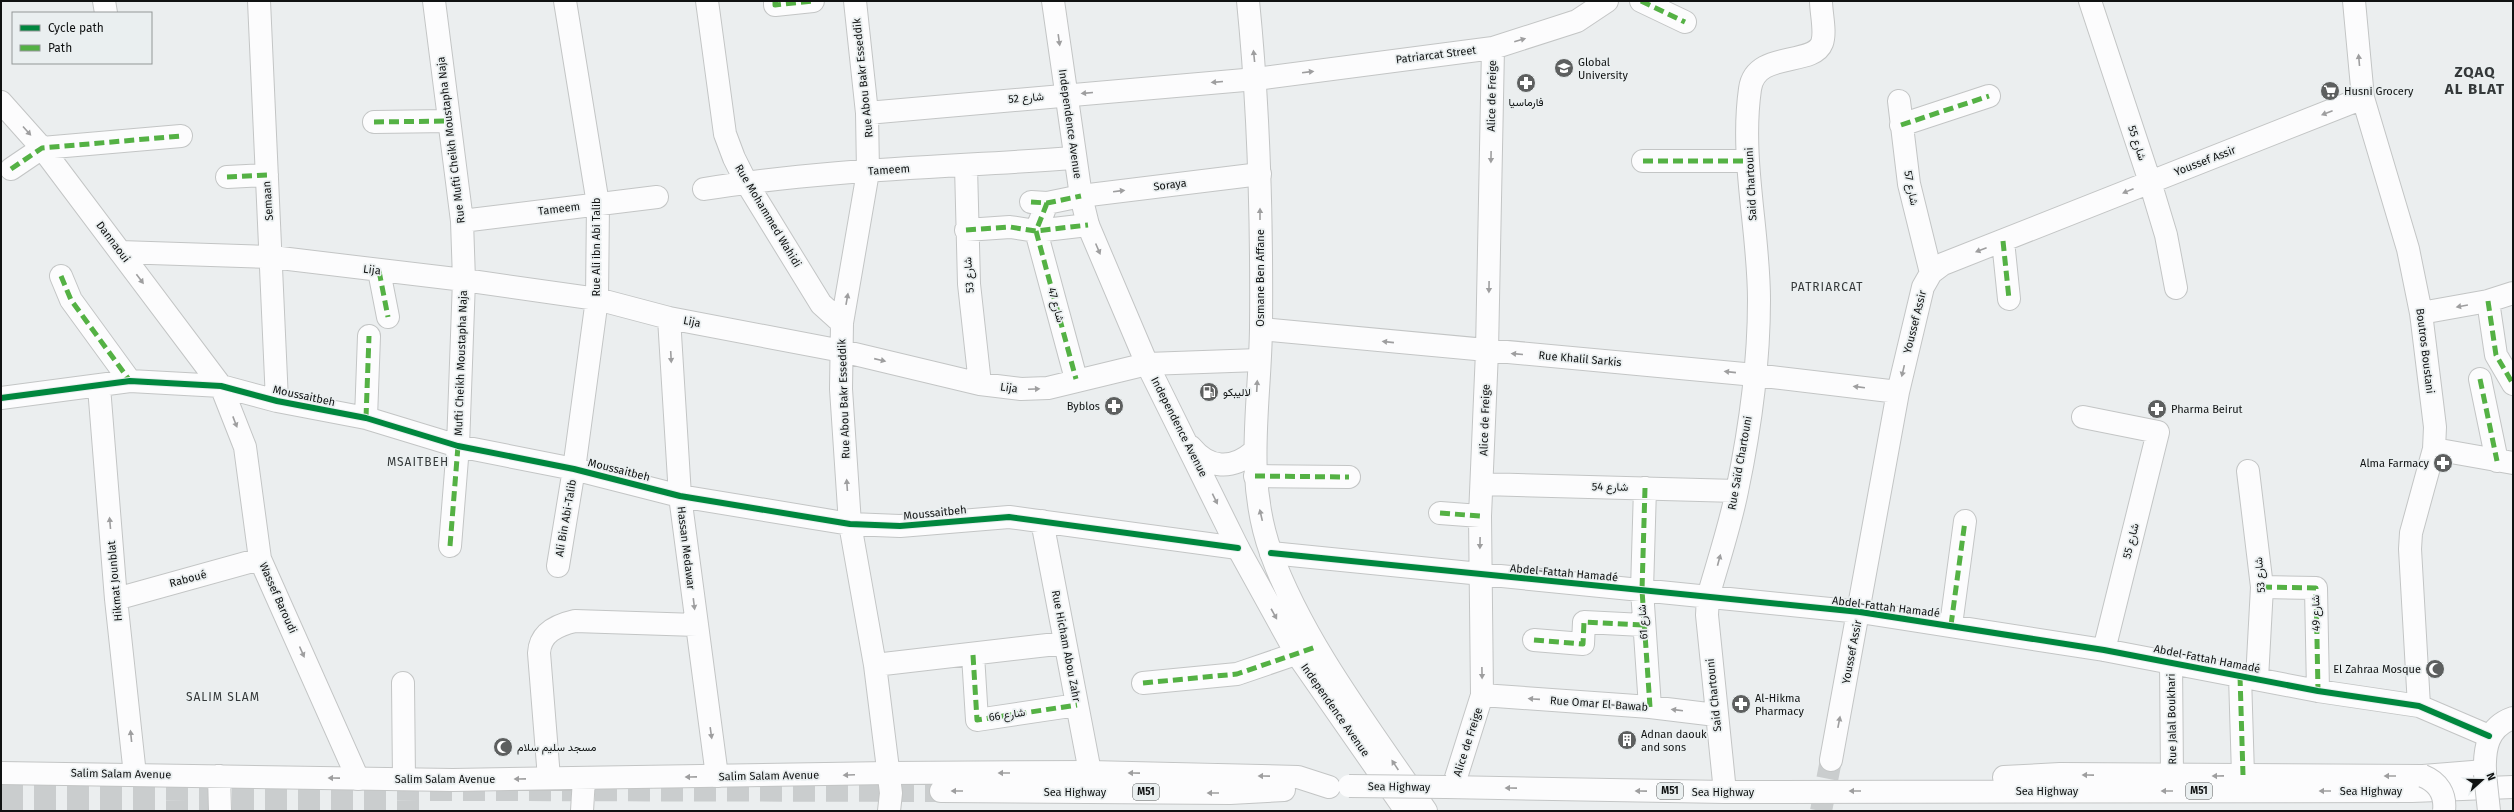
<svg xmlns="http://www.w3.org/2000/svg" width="2514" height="812" font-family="'Fira Sans',Vazirmatn,sans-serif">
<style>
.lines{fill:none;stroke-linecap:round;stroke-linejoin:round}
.minor-tunnel{stroke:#cacdce;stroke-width:22;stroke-dasharray:22 11;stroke-linecap:butt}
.highway-tunnel{stroke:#cacdce;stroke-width:22;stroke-dasharray:22 11;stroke-linecap:butt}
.minor-casing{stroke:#c3c5c5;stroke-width:24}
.major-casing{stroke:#c3c5c5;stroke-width:24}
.highway-casing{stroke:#c3c5c5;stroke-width:24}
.minor{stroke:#fcfcfd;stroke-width:22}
.major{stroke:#fcfcfd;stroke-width:22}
.highway{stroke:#fcfcfd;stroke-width:22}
.major-bridge-casing{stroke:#c3c5c5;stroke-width:24;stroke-linecap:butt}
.highway-bridge-casing{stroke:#c3c5c5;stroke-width:24;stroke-linecap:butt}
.major-bridge{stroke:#fcfcfd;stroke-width:22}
.highway-bridge{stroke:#fcfcfd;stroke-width:22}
.quiet{stroke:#54b144;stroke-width:5;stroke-dasharray:10 5;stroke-linecap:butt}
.cycleway-casing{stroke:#eaeff0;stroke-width:8}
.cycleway{stroke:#00873e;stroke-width:6}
.oneway{fill:#9e9e9f}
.labels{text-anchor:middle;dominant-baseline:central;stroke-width:3.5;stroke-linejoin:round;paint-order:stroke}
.shield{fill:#eaeff0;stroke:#515455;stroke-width:1}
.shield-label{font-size:10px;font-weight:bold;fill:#101212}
.street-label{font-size:11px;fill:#101212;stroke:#eaeff0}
.poi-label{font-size:11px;fill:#101212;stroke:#eaeff0;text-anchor:start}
.neighbourhood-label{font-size:12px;letter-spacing:1px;fill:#343839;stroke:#eaeff0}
.district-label{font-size:15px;font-weight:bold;letter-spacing:1px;fill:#343839;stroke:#eaeff0}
</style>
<rect width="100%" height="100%" fill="#ebeeef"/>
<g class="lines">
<!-- minor-tunnel -->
<path class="minor-tunnel" d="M 1821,811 L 1831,760"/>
<!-- highway-tunnel -->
<path class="highway-tunnel" d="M 1,789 L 941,791
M 1,810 L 430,811"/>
<defs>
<path id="minor" d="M 104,1 L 106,13
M 259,1 L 277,401
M 434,1 L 462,221 L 464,280 L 458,446 L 450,546
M 707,1 L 725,134 L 734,158 L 746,182 L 821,304 L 842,323
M 775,1 L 775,5 L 813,1
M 855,1 L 867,113 L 868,172 L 842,323 L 841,389 L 850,524 L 875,665 L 891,793 L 889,811
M 1641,1 L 1685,22
M 2090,1 L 2150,182 L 2166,235 L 2176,288
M 2354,1 L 2363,98 L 2408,249 L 2421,313 L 2435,427 L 2434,449 L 2411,533 L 2410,549 L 2419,706
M 1899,101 L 1909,184 L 1931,273
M 1,102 L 42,148 L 221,386 L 245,447 L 260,559 L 358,779
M 867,113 L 1256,79 L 1493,48 L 1577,21 L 1607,1
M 374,122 L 449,121
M 1901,125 L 1989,96
M 1643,161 L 1748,161
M 966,166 L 969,284 L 980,384
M 11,169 L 42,148 L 181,136
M 227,177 L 267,175
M 704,189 C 826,169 951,167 1074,158
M 1031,202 L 1047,203 L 1081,196 L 1260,174
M 1047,203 L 1036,231 L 1076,379
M 462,221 L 657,197
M 966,230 L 1010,227 L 1036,231 L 1088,225
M 2003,241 L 2009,299
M 120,252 L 272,257 L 464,280 L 597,299 L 669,318 L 842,351 L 980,384 L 1021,389 L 1048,388 L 1147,364 L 1259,360
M 379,271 L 388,317
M 61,276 L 71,300 L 130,381
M 2488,301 L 2496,355 L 2513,384
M 2421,313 L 2488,301 L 2513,293
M 669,318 L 680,496 L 717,776
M 1261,329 L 1755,375 L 1898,392
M 2480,379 L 2497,461
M 99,387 L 116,599 L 135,775
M 1,398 L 130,381 L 221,386 L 277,401 L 366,418 L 458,446 L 574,469 L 680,496 L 850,524 L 900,526 L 1009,517 L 1238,548
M 2083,417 L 2158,432 L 2104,650
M 366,418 L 369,336
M 2434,449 L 2513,463
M 2248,471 L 2262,587 L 2257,679
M 1255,476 L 1349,477
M 1483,484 L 1737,491
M 1645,488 L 1642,590 L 1650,707
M 1440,513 L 1480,516
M 1042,521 L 1090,772
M 1271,553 L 1860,612 L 2104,650 L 2318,691 L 2419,706 L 2489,736
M 558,566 L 574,469 L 597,299 L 598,204 L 565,1
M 2262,587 L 2316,588 L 2318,691
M 116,599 L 260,559
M 1951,625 L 1965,521
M 1534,640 L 1583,644 L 1584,622 L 1643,625
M 973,655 L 977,720 L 1077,705
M 2171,662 L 2172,776
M 875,665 L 1065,643
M 2240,676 L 2243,775
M 403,683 L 404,779
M 1143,683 L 1237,674 L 1313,648
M 1482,695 L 1650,707 L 1716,715
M 1831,760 L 1898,392 L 1923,287 L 1931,273 L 1943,264 L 2363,98
M 549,778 L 539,653 C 540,633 557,625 575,621 L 697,625
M 1453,787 L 1482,695 L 1480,516 L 1487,351 L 1493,48
M 1725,792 L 1707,615 L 1708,597 C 1718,562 1730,526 1737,491 C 1750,429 1759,363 1759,300 C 1759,230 1740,159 1750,89 C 1755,50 1813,67 1822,43 C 1826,32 1821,13 1821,1"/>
<path id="major" d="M 1053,1 L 1081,196 L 1088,225 L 1147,364 L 1238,548 L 1296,653 L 1406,811
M 1248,1 C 1259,110 1262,218 1261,328 C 1260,405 1244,478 1271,553 C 1304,644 1372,731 1426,811
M 1191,447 C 1209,469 1232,470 1253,452
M 1,773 L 453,780 L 888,773
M 2485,774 C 2484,749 2487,727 2513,718
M 219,776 L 220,811
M 582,811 L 584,778"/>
<path id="highway" d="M 888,773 L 1090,772 L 1298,777 L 1329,787
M 2004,777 L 2060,774 L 2423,776 L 2485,771
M 1446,787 L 1725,792 L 2412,791 L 2513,787
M 941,791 L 1230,793 L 1284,790"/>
</defs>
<!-- minor casing -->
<use href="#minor" class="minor-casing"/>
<!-- major casing -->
<use href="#major" class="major-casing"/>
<!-- highway casing -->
<use href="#highway" class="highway-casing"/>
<!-- minor -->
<use href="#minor" class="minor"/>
<!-- major -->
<use href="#major" class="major"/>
<!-- highway -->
<use href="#highway" class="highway"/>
<defs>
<path id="major-bridge" d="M 2485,774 L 2489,811"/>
<path id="highway-bridge" d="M 2423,776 C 2438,782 2446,794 2444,811
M 1349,786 L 1446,787"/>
</defs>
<!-- major-bridge casing -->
<use href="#major-bridge" class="major-bridge-casing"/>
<!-- highway-bridge casing -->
<use href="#highway-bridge" class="highway-bridge-casing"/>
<!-- major-bridge -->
<use href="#major-bridge" class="major-bridge"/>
<!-- highway-bridge -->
<use href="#highway-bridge" class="highway-bridge"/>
<!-- quiet -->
<path class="quiet" d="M 775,1 L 775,5 L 813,1
M 1641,1 L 1685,22
M 374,122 L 449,121
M 1901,125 L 1989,96
M 1643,161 L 1748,161
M 11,169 L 42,148 L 181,136
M 227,177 L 267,175
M 1031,202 L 1047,203 L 1081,196
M 1047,203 L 1036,231 L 1076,379
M 966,230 L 1010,227 L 1036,231 L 1088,225
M 2003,241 L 2009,299
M 379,271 L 388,317
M 61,276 L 71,300 L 130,381
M 2488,301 L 2496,355 L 2513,384
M 2480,379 L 2497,461
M 366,418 L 369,336
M 1255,476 L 1349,477
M 1645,488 L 1642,590 L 1650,707
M 1440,513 L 1480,516
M 450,546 L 458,446
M 2262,587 L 2316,588 L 2318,691
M 1951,625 L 1965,521
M 1534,640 L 1583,644 L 1584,622 L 1643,625
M 973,655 L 977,720 L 1077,705
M 2240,676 L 2243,775
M 1143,683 L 1237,674 L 1316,647"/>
<defs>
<path id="cycleway" d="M 1,398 L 130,381 L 221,386 L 277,401 L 366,418 L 458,446 L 574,469 L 680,496 L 850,524 L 900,526 L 1009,517 L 1238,548
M 1271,553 L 1860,612 L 2104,650 L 2318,691 L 2419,706 L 2489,736"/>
</defs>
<!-- cycleway casing -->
<use href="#cycleway" class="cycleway-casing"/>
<!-- cycleway -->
<use href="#cycleway" class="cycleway"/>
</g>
<!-- one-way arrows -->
<defs><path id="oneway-solid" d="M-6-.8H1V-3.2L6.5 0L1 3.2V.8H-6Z"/></defs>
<g class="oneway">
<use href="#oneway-solid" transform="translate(1059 40) rotate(82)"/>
<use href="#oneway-solid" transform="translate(1520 40) rotate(-16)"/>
<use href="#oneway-solid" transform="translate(1254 56) rotate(-96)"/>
<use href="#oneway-solid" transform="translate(2359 60) rotate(-95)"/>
<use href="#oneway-solid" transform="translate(1308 72) rotate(-7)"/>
<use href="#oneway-solid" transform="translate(1217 82) rotate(175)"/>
<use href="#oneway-solid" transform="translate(1087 93) rotate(175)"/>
<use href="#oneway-solid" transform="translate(2327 113) rotate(159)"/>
<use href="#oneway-solid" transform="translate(27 131) rotate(48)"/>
<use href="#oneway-solid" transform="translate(1491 157) rotate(91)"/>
<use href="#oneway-solid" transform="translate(1119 191) rotate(-7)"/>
<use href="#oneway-solid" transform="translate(2128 191) rotate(158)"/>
<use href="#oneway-solid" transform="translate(1260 214) rotate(-90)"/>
<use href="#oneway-solid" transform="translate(1098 249) rotate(67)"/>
<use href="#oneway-solid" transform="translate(1981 250) rotate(159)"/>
<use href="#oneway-solid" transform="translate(140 279) rotate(53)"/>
<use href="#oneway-solid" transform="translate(1489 287) rotate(91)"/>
<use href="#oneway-solid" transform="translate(847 299) rotate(-80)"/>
<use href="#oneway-solid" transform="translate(2462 306) rotate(170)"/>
<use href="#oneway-solid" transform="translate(1388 342) rotate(-174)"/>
<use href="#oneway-solid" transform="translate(1517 354) rotate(-175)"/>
<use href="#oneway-solid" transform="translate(671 357) rotate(87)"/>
<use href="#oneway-solid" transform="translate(880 360) rotate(13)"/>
<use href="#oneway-solid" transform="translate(1903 371) rotate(103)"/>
<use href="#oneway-solid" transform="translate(1730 372) rotate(-174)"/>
<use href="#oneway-solid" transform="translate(1257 386) rotate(-87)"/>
<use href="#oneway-solid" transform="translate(1859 387) rotate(-173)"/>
<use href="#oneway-solid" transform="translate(1034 389) rotate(-3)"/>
<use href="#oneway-solid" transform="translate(235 422) rotate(69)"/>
<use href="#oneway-solid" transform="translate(847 485) rotate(-94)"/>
<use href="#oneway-solid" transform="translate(1215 499) rotate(64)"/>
<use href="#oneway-solid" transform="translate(1261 515) rotate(-103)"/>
<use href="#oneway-solid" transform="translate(110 523) rotate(-95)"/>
<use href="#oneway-solid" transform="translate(1480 543) rotate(91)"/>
<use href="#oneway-solid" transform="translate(1719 560) rotate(-75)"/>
<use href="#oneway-solid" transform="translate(694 604) rotate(83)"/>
<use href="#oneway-solid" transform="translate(1274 614) rotate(61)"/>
<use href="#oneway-solid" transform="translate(302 652) rotate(66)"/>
<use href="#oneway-solid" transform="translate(1482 673) rotate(89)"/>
<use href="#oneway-solid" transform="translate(1534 699) rotate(-176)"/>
<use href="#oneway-solid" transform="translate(1677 710) rotate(-173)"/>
<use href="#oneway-solid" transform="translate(1839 722) rotate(-79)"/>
<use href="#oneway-solid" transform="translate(711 733) rotate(82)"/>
<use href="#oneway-solid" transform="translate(131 736) rotate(-96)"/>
<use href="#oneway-solid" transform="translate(1395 765) rotate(-124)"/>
<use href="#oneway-solid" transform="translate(1004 773) rotate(180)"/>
<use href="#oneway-solid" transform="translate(1134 773) rotate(-179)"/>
<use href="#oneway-solid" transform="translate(849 775) rotate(178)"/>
<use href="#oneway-solid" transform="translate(2088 775) rotate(-179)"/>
<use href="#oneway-solid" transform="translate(1264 776) rotate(-179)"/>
<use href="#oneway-solid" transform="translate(2218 776) rotate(179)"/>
<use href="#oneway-solid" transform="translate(2390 776) rotate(-180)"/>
<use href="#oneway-solid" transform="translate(691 777) rotate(179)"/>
<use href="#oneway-solid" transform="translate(334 778) rotate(-179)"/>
<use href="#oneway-solid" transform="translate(520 779) rotate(179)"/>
<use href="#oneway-solid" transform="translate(1511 788) rotate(-179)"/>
<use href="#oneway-solid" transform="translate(957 791) rotate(-180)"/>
<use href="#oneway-solid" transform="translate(1641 791) rotate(-179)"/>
<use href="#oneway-solid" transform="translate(1855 791) rotate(180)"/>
<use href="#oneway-solid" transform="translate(2167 791) rotate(-180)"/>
<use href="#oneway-solid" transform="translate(2325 791) rotate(-180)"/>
<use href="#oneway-solid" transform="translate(1213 793) rotate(-180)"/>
</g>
<!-- icons -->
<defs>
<symbol id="school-disc" viewBox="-11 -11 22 22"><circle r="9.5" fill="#5d5f5f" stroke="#eaeff0"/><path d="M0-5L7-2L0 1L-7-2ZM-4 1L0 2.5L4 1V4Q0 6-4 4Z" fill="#fff"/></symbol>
<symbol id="pharmacy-disc" viewBox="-11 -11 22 22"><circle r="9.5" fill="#5d5f5f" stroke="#eaeff0"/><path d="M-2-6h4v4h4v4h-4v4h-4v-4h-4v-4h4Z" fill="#fff"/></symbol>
<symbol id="supermarket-disc" viewBox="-11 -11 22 22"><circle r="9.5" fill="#5d5f5f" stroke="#eaeff0"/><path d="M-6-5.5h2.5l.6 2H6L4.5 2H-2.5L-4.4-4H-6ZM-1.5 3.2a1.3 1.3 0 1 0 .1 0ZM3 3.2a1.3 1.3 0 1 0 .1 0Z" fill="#fff"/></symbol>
<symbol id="fuel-disc" viewBox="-11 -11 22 22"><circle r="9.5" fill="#5d5f5f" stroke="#eaeff0"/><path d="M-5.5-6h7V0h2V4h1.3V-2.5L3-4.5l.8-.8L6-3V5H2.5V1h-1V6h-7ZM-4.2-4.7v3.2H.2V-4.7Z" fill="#fff"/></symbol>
<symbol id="mosque-disc" viewBox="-11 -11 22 22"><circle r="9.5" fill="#5d5f5f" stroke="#eaeff0"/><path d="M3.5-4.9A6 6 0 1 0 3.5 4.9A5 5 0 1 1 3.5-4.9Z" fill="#fff"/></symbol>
<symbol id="building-disc" viewBox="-11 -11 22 22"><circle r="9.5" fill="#5d5f5f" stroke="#eaeff0"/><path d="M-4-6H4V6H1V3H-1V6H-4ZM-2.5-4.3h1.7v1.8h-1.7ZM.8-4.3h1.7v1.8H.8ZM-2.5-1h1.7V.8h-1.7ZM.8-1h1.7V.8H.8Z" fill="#fff"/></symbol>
</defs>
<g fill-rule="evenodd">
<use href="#school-disc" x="1553" y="57" width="22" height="22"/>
<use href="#pharmacy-disc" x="1515" y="72" width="22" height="22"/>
<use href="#supermarket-disc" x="2319" y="80" width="22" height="22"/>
<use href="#fuel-disc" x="1198" y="381" width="22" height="22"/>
<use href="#pharmacy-disc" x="1103" y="395" width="22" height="22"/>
<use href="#pharmacy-disc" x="2146" y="398" width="22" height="22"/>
<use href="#pharmacy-disc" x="2432" y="452" width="22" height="22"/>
<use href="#mosque-disc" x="2424" y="658" width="22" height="22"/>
<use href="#pharmacy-disc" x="1730" y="693" width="22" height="22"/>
<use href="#building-disc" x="1616" y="729" width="22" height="22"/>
<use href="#mosque-disc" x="492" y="736" width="22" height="22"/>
</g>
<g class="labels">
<!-- shield labels -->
<g class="shield">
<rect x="1657" y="783" width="26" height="16" rx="3"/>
<rect x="2186" y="783" width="26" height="16" rx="3"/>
<rect x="1133" y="784" width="26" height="16" rx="3"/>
</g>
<g class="shield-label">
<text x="1670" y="791">M51</text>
<text x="2199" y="791">M51</text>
<text x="1146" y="792">M51</text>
</g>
<!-- street labels -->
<g class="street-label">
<text transform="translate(1436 55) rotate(-7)">Patriarcat Street</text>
<text transform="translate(863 78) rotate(-96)">Rue Abou Bakr Esseddik</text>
<text transform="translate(1492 96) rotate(-89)">Alice de Freige</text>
<text transform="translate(1026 98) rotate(-5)">شارع 52</text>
<text transform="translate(1070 124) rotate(82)">Independence Avenue</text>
<text transform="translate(451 140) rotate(-97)">Rue Mufti Cheikh Moustapha Naja</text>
<text transform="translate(2137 143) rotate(72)">شارع 55</text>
<text transform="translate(2205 161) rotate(-21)">Youssef Assir</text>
<text transform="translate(889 170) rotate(-4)">Tameem</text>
<text transform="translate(1751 184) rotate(-93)">Said Chartouni</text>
<text transform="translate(1170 185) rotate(-7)">Soraya</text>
<text transform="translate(1911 188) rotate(79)">شارع 57</text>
<text transform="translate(268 201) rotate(-94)">Semaan</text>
<text transform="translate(559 209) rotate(-7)">Tameem</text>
<text transform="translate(768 216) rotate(59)">Rue Mohammed Wahidi</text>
<text transform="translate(113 242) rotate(53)">Dannaoui</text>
<text transform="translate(596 247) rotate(-90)">Rue Ali ibn Abi Talib</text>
<text transform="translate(372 270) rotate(7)">Lija</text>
<text transform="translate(969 275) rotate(-94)">شارع 53</text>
<text transform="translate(1260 278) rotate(-90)">Osmane Ben Affane</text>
<text transform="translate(1056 305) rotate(75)">شارع 47</text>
<text transform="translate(692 322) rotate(11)">Lija</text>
<text transform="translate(1915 322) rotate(-76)">Youssef Assir</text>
<text transform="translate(2425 351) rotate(83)">Boutros Boustani</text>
<text transform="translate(1580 359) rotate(5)">Rue Khalil Sarkis</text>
<text transform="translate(461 363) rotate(-88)">Mufti Cheikh Moustapha Naja</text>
<text transform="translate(1009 388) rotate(8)">Lija</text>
<text transform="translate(304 396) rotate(12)">Moussaitbeh</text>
<text transform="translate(844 399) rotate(-92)">Rue Abou Bakr Esseddik</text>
<text transform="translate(1485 420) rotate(-88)">Alice de Freige</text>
<text transform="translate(1179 427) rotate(63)">Independence Avenue</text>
<text transform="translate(1740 463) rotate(-80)">Rue Saïd Chartouni</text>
<text transform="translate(619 470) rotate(14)">Moussaitbeh</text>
<text transform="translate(1610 487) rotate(1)">شارع 54</text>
<text transform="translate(935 513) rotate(-6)">Moussaitbeh</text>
<text transform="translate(566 518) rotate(-80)">Ali Bin Abi-Talib</text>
<text transform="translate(2131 541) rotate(-76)">شارع 55</text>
<text transform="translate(686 548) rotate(83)">Hassan Medawar</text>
<text transform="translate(1564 573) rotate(5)">Abdel-Fattah Hamadé</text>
<text transform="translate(2260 575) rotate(-95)">شارع 53</text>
<text transform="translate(188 579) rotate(-15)">Raboué</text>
<text transform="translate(115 581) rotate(-95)">Hikmat Jounblat</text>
<text transform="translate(278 598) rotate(66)">Wassef Baroudi</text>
<text transform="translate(1886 607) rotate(7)">Abdel-Fattah Hamadé</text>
<text transform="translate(2316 613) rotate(-91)">شارع 49</text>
<text transform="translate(1643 622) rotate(-93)">شارع 61</text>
<text transform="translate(1066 646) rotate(79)">Rue Hicham Abou Zahr</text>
<text transform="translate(1852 652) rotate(-79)">Youssef Assir</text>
<text transform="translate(2207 659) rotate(11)">Abdel-Fattah Hamadé</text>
<text transform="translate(1714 695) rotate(-96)">Said Chartouni</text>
<text transform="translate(1599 704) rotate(4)">Rue Omar El-Bawab</text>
<text transform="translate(1335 710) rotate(55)">Independence Avenue</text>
<text transform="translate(1007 715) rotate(-8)">شارع 66</text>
<text transform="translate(2172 719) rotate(-91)">Rue Jalal Boukhari</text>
<text transform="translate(1468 742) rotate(-72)">Alice de Freige</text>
<text transform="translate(121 774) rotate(1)">Salim Salam Avenue</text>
<text transform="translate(769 776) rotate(-1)">Salim Salam Avenue</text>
<text x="445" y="779">Salim Salam Avenue</text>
<text transform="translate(1399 787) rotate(1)">Sea Highway</text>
<text x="2047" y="791">Sea Highway</text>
<text x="2371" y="791">Sea Highway</text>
<text x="1075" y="792">Sea Highway</text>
<text x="1723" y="792">Sea Highway</text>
</g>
<!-- poi labels -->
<g class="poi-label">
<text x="1578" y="62">Global<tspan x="1578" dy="13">University</tspan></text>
<text x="2344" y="91">Husni Grocery</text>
<text x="1526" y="102" text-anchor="middle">فارماسيا</text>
<text x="1223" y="392">لاليبكو</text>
<text x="1100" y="406" text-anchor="end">Byblos</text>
<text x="2171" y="409">Pharma Beirut</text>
<text x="2429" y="463" text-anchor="end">Alma Farmacy</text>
<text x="2421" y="669" text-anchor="end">El Zahraa Mosque</text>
<text x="1755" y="698">Al-Hikma<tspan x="1755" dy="13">Pharmacy</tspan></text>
<text x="1641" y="734">Adnan daouk<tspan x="1641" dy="13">and sons</tspan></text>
<text x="517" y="747">مسجد سليم سلام</text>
</g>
<!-- neighbourhood labels -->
<g class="neighbourhood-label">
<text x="1827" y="287">PATRIARCAT</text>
<text x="418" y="462">MSAITBEH</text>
<text x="223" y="697">SALIM SLAM</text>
</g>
<!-- district labels -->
<g class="district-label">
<text x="2475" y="72">ZQAQ<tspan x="2475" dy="17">AL BLAT</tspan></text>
</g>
</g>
<!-- border -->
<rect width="2514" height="812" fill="none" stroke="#101212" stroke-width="4"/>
<!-- legend -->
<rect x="12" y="12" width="140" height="52" fill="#eaeff0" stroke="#939797"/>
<rect x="20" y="25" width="20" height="6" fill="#00873e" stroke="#939797"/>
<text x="48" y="32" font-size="12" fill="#101212">Cycle path</text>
<rect x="20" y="45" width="20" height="6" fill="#54b144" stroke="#939797"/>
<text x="48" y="52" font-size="12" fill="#101212">Path</text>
<!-- north arrow -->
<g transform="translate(2482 780) rotate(69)" stroke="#eaeff0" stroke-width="3" paint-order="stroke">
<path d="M0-3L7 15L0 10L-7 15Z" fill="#101212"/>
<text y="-6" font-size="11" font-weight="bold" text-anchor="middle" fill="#101212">N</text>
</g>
</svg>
